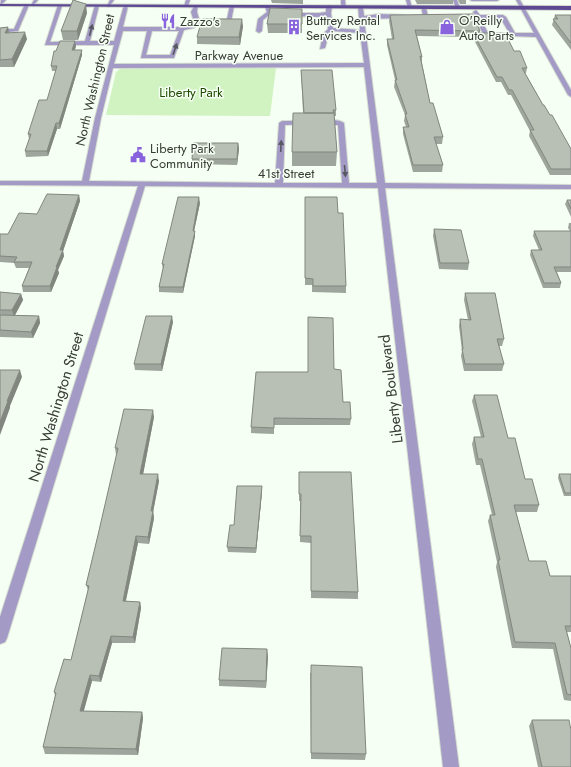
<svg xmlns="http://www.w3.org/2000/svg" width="571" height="767" font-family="Jost,sans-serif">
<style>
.green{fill:#d0f3c1}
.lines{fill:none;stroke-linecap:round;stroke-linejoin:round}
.minor-casing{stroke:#d4dcd1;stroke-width:2}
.major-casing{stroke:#d4dcd1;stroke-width:2}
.minor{fill:#a39ac5;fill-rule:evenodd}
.major{fill:#5d4892;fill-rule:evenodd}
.wall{fill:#9ea59c}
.shaded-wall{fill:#81867f}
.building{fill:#b8c0b5;stroke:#81867f}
.oneway{fill:#575861}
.labels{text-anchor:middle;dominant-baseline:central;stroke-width:3;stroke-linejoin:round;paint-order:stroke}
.far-poi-label{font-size:13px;fill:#373b36;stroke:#f6fff3;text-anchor:start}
.far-street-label{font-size:13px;fill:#373b36;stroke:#f6fff3}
.far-park-label{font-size:13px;fill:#1e4a00;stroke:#f6fff3}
.street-label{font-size:15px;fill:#373b36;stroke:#f6fff3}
</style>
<rect width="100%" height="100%" fill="#f6fff3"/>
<!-- green -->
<path class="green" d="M 121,68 L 276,68 L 270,116 L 106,115 L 116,72 Z"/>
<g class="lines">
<defs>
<path id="minor" d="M 1,0 L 6,0 L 0,6 Z
M 34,0 L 38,0 L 33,6 L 31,5 Z
M 110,0 L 114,0 L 109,7 L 107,6 Z
M 186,0 L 190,0 L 188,6 L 186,7 L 184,6 Z
M 341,0 L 345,0 L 346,8 L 341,7 Z
M 406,0 L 410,0 L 412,8 L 408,8 Z
M 453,0 L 457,0 L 460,8 L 456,8 Z
M 470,0 L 499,0 L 497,1 L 472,1 Z
M 516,0 L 520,0 L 571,90 L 571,97 L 568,95 L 536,37 L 511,36 L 501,19 L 481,19 L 488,33 L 497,33 L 500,35 L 497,37 L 484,36 L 476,19 L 461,19 L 458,17 L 461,15 L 475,15 L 473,12 L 476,10 L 480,15 L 503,15 L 506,17 L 515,33 L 534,33 Z
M 25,4 L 29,5 L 18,31 L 0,33 L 0,29 L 14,29 Z
M 58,5 L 62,6 L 50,42 L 85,41 L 95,5 L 99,6 L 90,41 L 114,41 L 124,5 L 128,6 L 123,27 L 182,27 L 190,26 L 194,22 L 191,12 L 194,6 L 198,5 L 197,12 L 200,22 L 194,28 L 184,30 L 174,58 L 141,58 L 147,31 L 123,31 L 114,64 L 364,63 L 360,33 L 332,31 L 329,34 L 325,48 L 320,49 L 323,34 L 328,29 L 326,15 L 319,17 L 269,15 L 263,20 L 262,31 L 259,33 L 256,31 L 258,19 L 267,12 L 265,7 L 268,5 L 271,7 L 272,13 L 319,13 L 326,12 L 326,7 L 329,5 L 332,7 L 331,13 L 333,28 L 360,30 L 358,6 L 363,7 L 364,16 L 379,14 L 405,15 L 406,16 L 403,18 L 364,19 L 385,183 L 571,185 L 571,189 L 385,188 L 459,767 L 443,767 L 378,188 L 145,186 L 7,638 L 5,642 L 0,644 L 0,617 L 138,186 L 0,185 L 0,181 L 82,181 L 95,118 L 114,45 L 45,45 ZM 152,31 L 179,31 L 170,55 L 146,55 ZM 364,67 L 377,183 L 349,183 L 344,123 C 339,119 324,119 319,123 L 322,125 L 338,125 L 342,183 L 283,183 L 285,125 L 308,124 L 308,122 L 306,121 L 282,121 L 279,123 L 275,183 L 89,181 L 101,118 L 113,68 Z
M 230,5 L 234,6 L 231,22 L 216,22 L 216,20 L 227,19 Z
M 421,6 L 426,7 L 428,17 L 423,16 Z"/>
<path id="major" d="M 0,4 L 571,6 L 571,10 L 0,6 Z"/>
</defs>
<!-- minor casing -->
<use href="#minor" class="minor-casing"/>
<!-- major casing -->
<use href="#major" class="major-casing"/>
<!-- minor -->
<use href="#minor" class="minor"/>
<!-- major -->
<use href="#major" class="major"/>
</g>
<!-- wall -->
<path class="wall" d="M 271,0 L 303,0 L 303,4 L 272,3 Z
M 415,0 L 453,0 L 453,4 L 417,4 Z
M 458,0 L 466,0 L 466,4 L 460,4 Z
M 302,9 L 302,33 L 268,33 L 267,24 Z
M 87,13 L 78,40 L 63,40 L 61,31 Z
M 390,15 L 480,31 L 480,33 L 514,51 L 527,68 L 526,73 L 525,73 L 543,105 L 571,149 L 571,175 L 550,175 L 529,136 L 530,131 L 511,95 L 508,95 L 501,82 L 496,82 L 473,38 L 473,37 L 417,36 L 422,57 L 422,63 L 430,103 L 443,137 L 442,144 L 436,144 L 443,165 L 442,172 L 413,172 L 403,134 L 403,127 L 406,127 L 404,121 L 405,115 L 394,87 L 395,80 L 387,45 L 387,39 L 392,39 L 389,21 Z
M 555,15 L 571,15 L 571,50 L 552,25 Z
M 243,26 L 240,45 L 197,44 L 197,37 Z
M 8,27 L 9,33 L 27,39 L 14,67 L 0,67 L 0,28 Z
M 76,46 L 75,50 L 82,55 L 60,129 L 57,129 L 48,156 L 26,157 L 25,151 L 29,139 L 28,134 L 47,100 L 56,71 L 52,71 L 51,66 L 56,51 Z
M 301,70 L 336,110 L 336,116 L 334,116 L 337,152 L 336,166 L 292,166 L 292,152 L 303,113 Z
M 238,143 L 239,149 L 237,165 L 192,164 L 192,159 Z
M 79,195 L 80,201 L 63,251 L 64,256 L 58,270 L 59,273 L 51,292 L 23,292 L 22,286 L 29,268 L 16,268 L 14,263 L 0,262 L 0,234 L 8,234 L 37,214 Z
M 305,197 L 338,213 L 346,286 L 346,293 L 312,292 L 312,285 L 305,285 Z
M 567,200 L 571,200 L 571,217 L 565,204 Z
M 200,203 L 194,231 L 195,236 L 183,293 L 159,292 L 159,287 L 163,269 L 162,264 Z
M 569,223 L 571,223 L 571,272 L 557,272 L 561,283 L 560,288 L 543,288 L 530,255 L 531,250 L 539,250 L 533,236 L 534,231 L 570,231 L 568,228 Z
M 434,229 L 469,263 L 468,270 L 439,269 L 433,236 Z
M 0,292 L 21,294 L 23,300 L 15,315 L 39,316 L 40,323 L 33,338 L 0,337 Z
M 465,293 L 504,339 L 502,346 L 499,346 L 504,364 L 502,371 L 464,371 L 461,356 L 462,351 L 459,326 L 460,319 L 468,320 L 464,300 Z
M 173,322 L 162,371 L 135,370 L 134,364 Z
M 334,369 L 343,402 L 351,419 L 350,425 L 274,425 L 274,434 L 251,433 L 251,427 L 308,372 Z
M 474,395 L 508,438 L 525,479 L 539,505 L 537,512 L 516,512 L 529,561 L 550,576 L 571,576 L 571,632 L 567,632 L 571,648 L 571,701 L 564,700 L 553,649 L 512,648 L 496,567 L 497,562 L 488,521 L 490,515 L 492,515 L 480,465 L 476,465 L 472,444 L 474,437 L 481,437 L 472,401 Z
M 154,417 L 143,474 L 159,481 L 153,511 L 154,518 L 149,544 L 138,543 L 126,601 L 140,602 L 141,608 L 135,643 L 112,643 L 101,682 L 92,681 L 83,711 L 142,712 L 143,718 L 138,755 L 45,754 L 43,747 L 55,696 L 54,692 L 71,660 L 88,590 L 86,585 L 117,455 L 116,455 L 115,448 Z
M 299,472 L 358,592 L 358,599 L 311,598 L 311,543 L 300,542 L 300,501 L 299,501 Z
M 559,474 L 571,474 L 571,496 L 564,496 L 558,478 Z
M 262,492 L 256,553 L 228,552 L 227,547 L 234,525 Z
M 268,656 L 266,688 L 219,686 L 219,680 Z
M 310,672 L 366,754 L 365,760 L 311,759 Z
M 532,720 L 571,767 L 538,767 L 529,726 Z"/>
<!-- shaded-wall -->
<path class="shaded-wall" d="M 86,4 L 87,13 L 78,40 L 77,31 Z
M 242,19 L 243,26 L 240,45 L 239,37 Z
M 8,27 L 9,34 L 5,33 Z
M 25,32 L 27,39 L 14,67 L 12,59 Z
M 75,41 L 76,46 L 73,55 L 72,50 Z
M 82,50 L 82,55 L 60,129 L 59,123 Z
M 56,123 L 57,129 L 48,156 L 47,151 Z
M 238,143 L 239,149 L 237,165 L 237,159 Z
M 79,195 L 80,201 L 63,251 L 64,256 L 58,270 L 59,273 L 51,292 L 50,286 L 60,250 Z
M 199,197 L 200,203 L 193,236 L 193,231 Z
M 195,231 L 195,236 L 183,293 L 183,287 Z
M 21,294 L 23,300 L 14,317 L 12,310 Z
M 39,316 L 40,323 L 33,338 L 31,332 Z
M 172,316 L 173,322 L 162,371 L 161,364 Z
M 20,370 L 22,377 L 10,406 L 10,408 L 0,435 L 0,422 L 7,401 Z
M 153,410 L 154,417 L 142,480 L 140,474 Z
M 158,474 L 159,481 L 152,518 L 151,511 Z
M 262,486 L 262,492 L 256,553 L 256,548 Z
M 153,511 L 154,518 L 149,544 L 148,537 Z
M 136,536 L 138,543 L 124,608 L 123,601 Z
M 140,602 L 141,608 L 135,643 L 133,637 Z
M 111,636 L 112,643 L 101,682 L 99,676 Z
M 267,649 L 268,656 L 266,688 L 266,681 Z
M 90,675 L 92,681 L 82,718 L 80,711 Z
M 142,712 L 143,718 L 138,755 L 136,749 Z"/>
<!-- building -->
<path class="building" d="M 73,0 L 86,4 L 77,31 L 61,31 Z
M 270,8 L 302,9 L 302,24 L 267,24 Z
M 473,14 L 480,31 L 415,30 L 422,57 L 420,56 L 430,103 L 433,103 L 443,137 L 434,137 L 443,165 L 413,165 L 403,127 L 409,127 L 405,114 L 407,114 L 395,80 L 397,80 L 387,39 L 394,39 L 390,15 Z
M 555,15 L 571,15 L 571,43 L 553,19 L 558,19 Z
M 202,19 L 242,19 L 239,37 L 197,37 Z
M 8,27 L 5,33 L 25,32 L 12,59 L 0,60 L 0,28 Z
M 473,33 L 505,33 L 514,51 L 520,51 L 527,68 L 522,68 L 543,105 L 544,105 L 550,115 L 552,115 L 571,149 L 571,169 L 551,169 L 530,130 L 534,130 L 512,90 L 509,90 L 502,77 L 497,77 Z
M 60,41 L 75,41 L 72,50 L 82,50 L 59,123 L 56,123 L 47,151 L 25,151 L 31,134 L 28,134 L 39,100 L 47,100 L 57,66 L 51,66 L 54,51 L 56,51 Z
M 301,70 L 332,70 L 336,110 L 333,110 L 334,113 L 304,113 Z
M 293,113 L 334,113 L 337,152 L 292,152 Z
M 193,143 L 238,143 L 237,159 L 192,159 Z
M 47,194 L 79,195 L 60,250 L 63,250 L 56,267 L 57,267 L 50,286 L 22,286 L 32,262 L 14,262 L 17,257 L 0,256 L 0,234 L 8,234 L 19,213 L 37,214 Z
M 178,197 L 199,197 L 193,231 L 195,231 L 183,287 L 159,287 L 164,264 L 162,264 Z
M 305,197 L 337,197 L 338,213 L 343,213 L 346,286 L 313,286 L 313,279 L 305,278 Z
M 567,200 L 571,200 L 571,209 Z
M 434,229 L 461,230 L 469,263 L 440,263 Z
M 534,231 L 571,231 L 571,267 L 554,267 L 561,283 L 544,283 L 531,250 L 542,250 Z
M 0,292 L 21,294 L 12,310 L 0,310 Z
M 465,293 L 495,293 L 504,339 L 497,339 L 504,364 L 465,364 L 462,349 L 463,349 L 460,319 L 471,320 Z
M 0,315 L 39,316 L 31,332 L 0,330 Z
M 146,316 L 172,316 L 161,364 L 134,364 Z
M 308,317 L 333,318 L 334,369 L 341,370 L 343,402 L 350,402 L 351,419 L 274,418 L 274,428 L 251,427 L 256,372 L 308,372 Z
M 0,370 L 20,370 L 7,401 L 8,401 L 0,422 Z
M 474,395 L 497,395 L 508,438 L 515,438 L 525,479 L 532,479 L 539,505 L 514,505 L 529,561 L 546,561 L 550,576 L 571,576 L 571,626 L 565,626 L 571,648 L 571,695 L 567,694 L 555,643 L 515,642 L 498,560 L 500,560 L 490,515 L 495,515 L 482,459 L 478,459 L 474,437 L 484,437 Z
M 124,409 L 153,410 L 140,474 L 158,474 L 151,511 L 153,511 L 148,537 L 136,536 L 123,601 L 140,602 L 133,637 L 111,636 L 99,676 L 90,675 L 80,711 L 142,712 L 136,749 L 43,747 L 56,693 L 54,692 L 64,659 L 71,660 L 89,586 L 86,585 L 98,535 L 118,448 L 115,448 Z
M 299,472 L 351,472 L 358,592 L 311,591 L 311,536 L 300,536 L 301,494 L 299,494 Z
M 559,474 L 571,474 L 571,493 L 565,493 Z
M 237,486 L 262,486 L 256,548 L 227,547 L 230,525 L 234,525 Z
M 222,648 L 267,649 L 266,681 L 219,680 Z
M 311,665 L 362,667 L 366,754 L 311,753 Z
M 532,720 L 569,720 L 571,730 L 571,767 L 542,767 Z"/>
<!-- one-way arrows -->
<defs><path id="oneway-solid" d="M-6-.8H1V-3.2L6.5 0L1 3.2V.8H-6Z"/></defs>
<g class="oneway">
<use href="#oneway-solid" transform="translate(91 30) rotate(-76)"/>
<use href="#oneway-solid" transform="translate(175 49) rotate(-71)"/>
<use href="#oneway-solid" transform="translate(281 146) rotate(-87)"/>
<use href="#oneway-solid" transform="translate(345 171) rotate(85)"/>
</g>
<!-- icons -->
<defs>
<symbol id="restaurant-bare" viewBox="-9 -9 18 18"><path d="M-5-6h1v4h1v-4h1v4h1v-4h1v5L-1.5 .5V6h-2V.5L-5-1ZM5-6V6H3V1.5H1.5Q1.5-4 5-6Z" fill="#8863dd" stroke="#f6fff3" stroke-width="2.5" paint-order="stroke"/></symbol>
<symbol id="building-bare" viewBox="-9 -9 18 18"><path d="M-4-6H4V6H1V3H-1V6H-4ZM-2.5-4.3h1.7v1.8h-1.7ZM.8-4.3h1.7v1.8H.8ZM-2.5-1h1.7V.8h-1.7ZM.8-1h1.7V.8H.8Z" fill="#8863dd" stroke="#f6fff3" stroke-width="2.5" paint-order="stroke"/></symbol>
<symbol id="shop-bare" viewBox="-9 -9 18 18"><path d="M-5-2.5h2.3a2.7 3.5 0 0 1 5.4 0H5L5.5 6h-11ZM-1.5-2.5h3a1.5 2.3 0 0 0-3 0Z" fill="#8863dd" stroke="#f6fff3" stroke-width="2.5" paint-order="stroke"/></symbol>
<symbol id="civic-bare" viewBox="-9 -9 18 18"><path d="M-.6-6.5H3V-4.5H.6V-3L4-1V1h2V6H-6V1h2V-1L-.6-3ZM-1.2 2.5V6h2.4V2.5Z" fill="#8863dd" stroke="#f6fff3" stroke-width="2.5" paint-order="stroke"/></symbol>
</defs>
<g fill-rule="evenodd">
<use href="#restaurant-bare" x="157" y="10" width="22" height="22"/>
<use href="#building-bare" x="283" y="16" width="22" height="22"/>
<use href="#shop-bare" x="436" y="16" width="22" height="22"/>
<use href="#civic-bare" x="127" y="144" width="22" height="22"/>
</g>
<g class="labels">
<!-- far-poi labels -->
<g class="far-poi-label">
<text x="306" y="20">Buttrey Rental<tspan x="306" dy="15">Services Inc.</tspan></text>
<text x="459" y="20">O'Reilly<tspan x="459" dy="15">Auto Parts</tspan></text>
<text x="180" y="21">Zazzo's</text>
<text x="150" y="148">Liberty Park<tspan x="150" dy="15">Community</tspan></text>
</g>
<!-- far-street labels -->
<g class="far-street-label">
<text x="239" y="55">Parkway Avenue</text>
<text transform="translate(95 80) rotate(-77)">North Washington Street</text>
<text x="286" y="173">41st Street</text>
</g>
<!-- far-park labels -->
<g class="far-park-label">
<text x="191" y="92">Liberty Park</text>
</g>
<!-- street labels -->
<g class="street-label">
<text transform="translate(391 389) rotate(-97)">Liberty Boulevard</text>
<text transform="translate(56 407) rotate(-73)">North Washington Street</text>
</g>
</g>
</svg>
